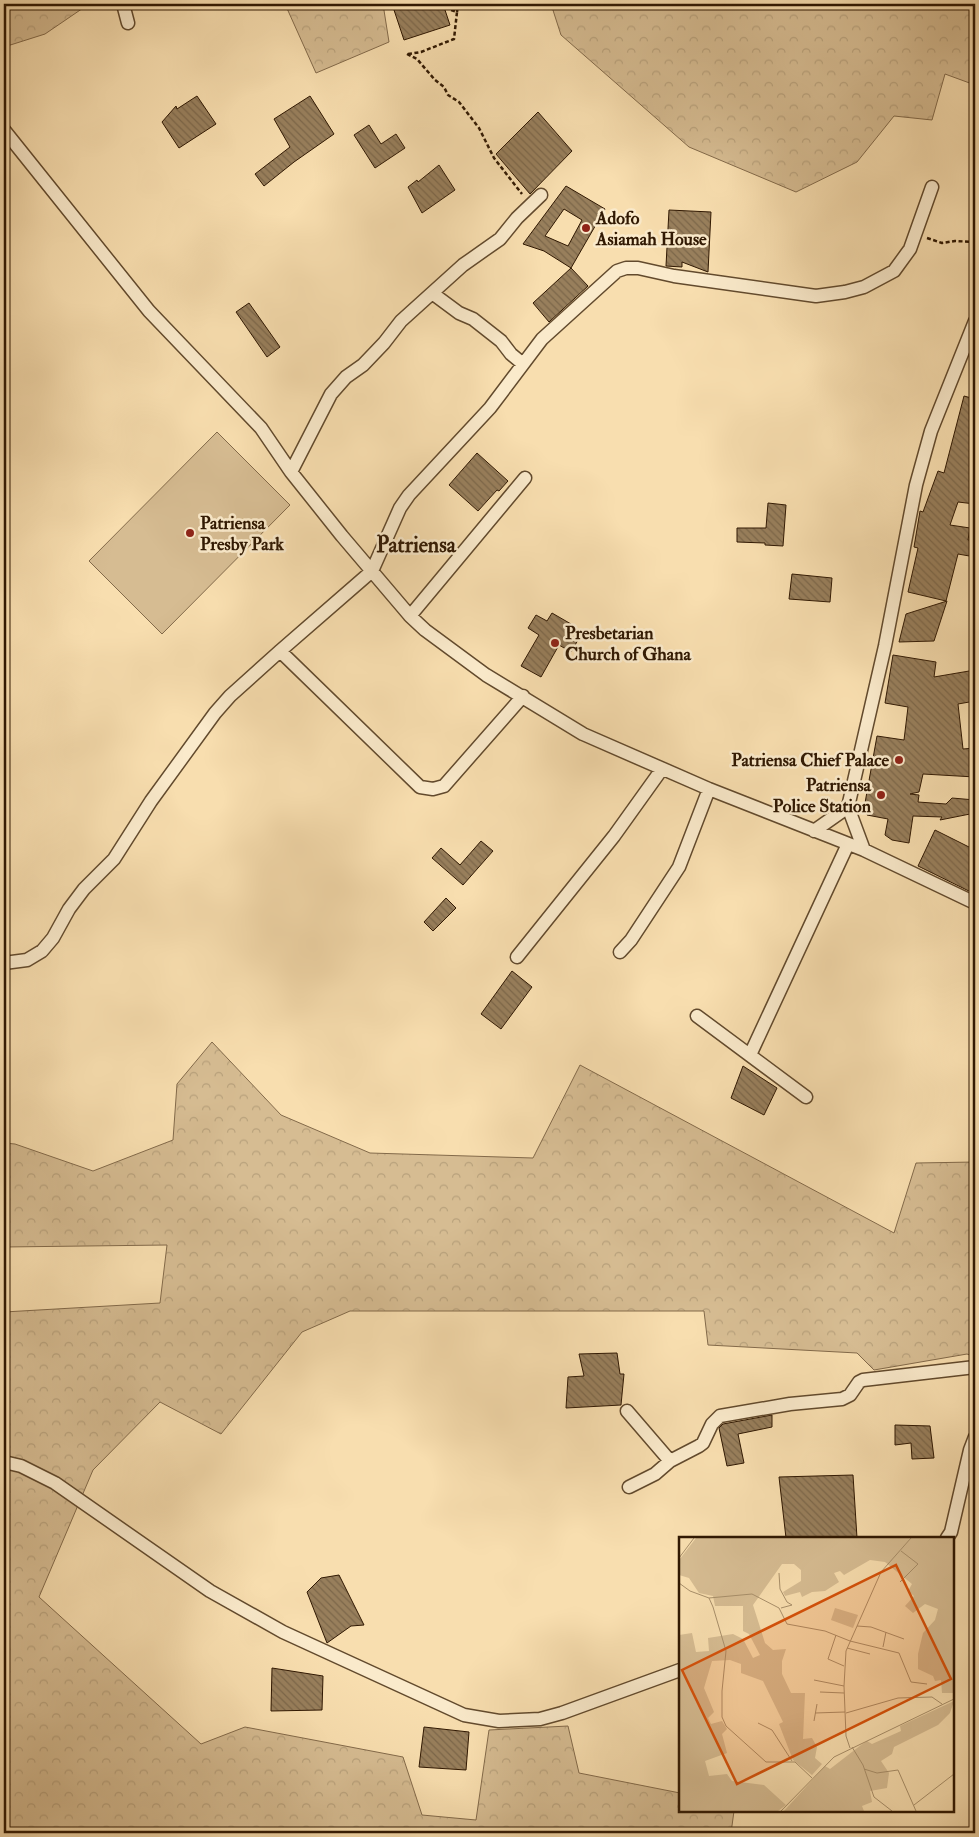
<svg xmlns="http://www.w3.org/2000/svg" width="979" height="1837" font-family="'IM FELL Double Pica',serif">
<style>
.green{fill:#d6bc92;stroke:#836a4a}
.forest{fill:url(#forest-crowns);stroke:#836a4a}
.building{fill:url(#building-back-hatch);stroke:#301802;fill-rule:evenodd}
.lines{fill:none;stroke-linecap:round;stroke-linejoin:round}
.minor-casing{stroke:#624a2d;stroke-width:15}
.path{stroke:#301802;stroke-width:2.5;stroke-dasharray:4 2.5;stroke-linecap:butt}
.minor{stroke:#faeacb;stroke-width:12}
.poi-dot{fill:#8f2418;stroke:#faeacb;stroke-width:2}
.labels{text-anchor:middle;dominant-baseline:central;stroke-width:5;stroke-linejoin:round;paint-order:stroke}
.poi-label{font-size:18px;font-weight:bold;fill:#301802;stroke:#faeacb;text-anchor:start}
.district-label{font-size:22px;font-weight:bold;fill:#301802;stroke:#faeacb}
.inset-road{fill:none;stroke:#a88f6a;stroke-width:1}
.view{fill:#d6520b;fill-opacity:0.15;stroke:#d6520b;stroke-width:2.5}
.inset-edge{fill:none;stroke:#301802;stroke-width:2.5}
</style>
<defs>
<pattern id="forest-crowns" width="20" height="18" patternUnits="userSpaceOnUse" patternTransform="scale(1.25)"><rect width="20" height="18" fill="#d6bc92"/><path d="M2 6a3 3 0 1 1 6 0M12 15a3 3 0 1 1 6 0" fill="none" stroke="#b8a17c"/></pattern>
<pattern id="building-back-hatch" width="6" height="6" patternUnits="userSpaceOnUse" patternTransform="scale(1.25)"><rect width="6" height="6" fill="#987f5c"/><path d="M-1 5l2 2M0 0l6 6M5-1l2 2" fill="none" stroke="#7c674a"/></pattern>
</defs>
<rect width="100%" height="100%" fill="#f8deaf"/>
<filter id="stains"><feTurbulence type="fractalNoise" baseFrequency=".004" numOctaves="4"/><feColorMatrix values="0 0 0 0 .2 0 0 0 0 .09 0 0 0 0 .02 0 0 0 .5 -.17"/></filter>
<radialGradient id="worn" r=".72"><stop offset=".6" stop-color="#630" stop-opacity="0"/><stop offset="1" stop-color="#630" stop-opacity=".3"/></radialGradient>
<!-- green -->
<path class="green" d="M 217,432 L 290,505 L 162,634 L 89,561 Z"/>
<!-- forest -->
<path class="forest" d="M 4,4 L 89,4 L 45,34 L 4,47 Z
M 285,4 L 383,4 L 389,42 L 316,73 Z
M 551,4 L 975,4 L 975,85 L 945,74 L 932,120 L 894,116 L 857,162 L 796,192 L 689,147 L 561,35 Z
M 212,1042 L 281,1115 L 370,1153 L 533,1158 L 580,1065 L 894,1233 L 916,1163 L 975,1162 L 975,1357 L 967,1354 L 874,1370 L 857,1353 L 708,1345 L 704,1311 L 350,1311 L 302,1332 L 221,1434 L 160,1402 L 93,1470 L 39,1597 L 201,1744 L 245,1727 L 403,1757 L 422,1815 L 476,1820 L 489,1730 L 568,1726 L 579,1773 L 680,1793 L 680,1811 L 734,1811 L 731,1833 L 4,1833 L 4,1312 L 160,1303 L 167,1245 L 4,1247 L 4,1143 L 15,1144 L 93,1171 L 173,1140 L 177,1084 Z"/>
<!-- building -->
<path class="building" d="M 392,4 L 443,4 L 450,25 L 404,40 Z
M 197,96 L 216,124 L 179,148 L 162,122 L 176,106 L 177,109 Z
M 310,96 L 334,134 L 294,162 L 264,186 L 255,174 L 290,147 L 274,119 Z
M 538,112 L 572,151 L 530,194 L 496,154 Z
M 369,125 L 381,144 L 396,134 L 405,148 L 375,168 L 354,135 Z
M 439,165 L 455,190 L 422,213 L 408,187 L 417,180 L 418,182 Z
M 566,186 L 605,209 L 571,268 L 544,251 L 523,244 ZM 564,209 L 582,220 L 568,246 L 545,236 Z
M 669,210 L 711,212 L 708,272 L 682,262 L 682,267 L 666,266 Z
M 571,268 L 588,286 L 549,322 L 533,303 Z
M 249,303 L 280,347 L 267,357 L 236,312 Z
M 964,396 L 975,399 L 975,504 L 958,502 L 950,525 L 970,528 L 968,540 L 975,540 L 975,557 L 958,554 L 946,601 L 908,592 L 918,548 L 914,547 L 920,511 L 923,512 L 938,471 L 944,473 Z
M 477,453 L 508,481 L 499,491 L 497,490 L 478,511 L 449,485 Z
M 768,503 L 786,505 L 783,546 L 765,545 L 765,543 L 737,542 L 737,528 L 766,528 Z
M 792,574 L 832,578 L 830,602 L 789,599 Z
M 947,601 L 934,641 L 899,642 L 906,614 Z
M 552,613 L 571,624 L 566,633 L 578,640 L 571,652 L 559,645 L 541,677 L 521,666 L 539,635 L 528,628 L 536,615 L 547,621 Z
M 893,655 L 936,662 L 934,677 L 975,670 L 975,701 L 958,704 L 963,749 L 975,748 L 975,777 L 923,774 L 919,792 L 910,794 L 919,795 L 918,802 L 946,804 L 952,798 L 975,800 L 975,813 L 940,820 L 942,817 L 913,816 L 909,843 L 892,840 L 885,835 L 888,819 L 867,815 L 869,804 L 865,803 L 877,736 L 904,740 L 908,707 L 885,703 Z
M 935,830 L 975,850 L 975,894 L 918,866 Z
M 481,841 L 493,851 L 463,885 L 432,858 L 441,848 L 460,865 Z
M 446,898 L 456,908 L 433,931 L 424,922 Z
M 512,971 L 532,987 L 501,1029 L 481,1014 Z
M 743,1066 L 777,1088 L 764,1115 L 731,1098 Z
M 617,1353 L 620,1374 L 624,1374 L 621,1405 L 566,1408 L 568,1377 L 584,1376 L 579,1354 Z
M 772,1415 L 772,1427 L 738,1434 L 744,1463 L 727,1466 L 719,1428 L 723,1424 Z
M 895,1425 L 930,1426 L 934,1458 L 912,1459 L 911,1443 L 895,1445 Z
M 853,1475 L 857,1538 L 786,1538 L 779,1477 Z
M 339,1575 L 364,1625 L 351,1626 L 327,1643 L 307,1592 L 321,1578 Z
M 272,1668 L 323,1676 L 322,1710 L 271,1711 Z
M 424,1727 L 469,1732 L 466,1770 L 419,1767 Z"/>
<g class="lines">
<defs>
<path id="minor" d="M 123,4 L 128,23
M 4,130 L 149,311 L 261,428 L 291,472 L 342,536 L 410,616 L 425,630 L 486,675 L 583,734 L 709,789 L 864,850 L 975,903
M 432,293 L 459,313 L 473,319 L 501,341 L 511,354 L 523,364
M 291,472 L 331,394 L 346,377 L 363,365 L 384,343 L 401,321 L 463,265 L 500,239 L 517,218 L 541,195
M 410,616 L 525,478
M 280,651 L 420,787 L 433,789 L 444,786 L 523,696
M 814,831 L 848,807
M 864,850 L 848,807 L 885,646 L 916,485 L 931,431 L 975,321
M 620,952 L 631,940 L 679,867 L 709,789
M 517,957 L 614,836 L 662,769
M 4,963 L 27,960 L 42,951 L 53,938 L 69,909 L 84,889 L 114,859 L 151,801 L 215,713 L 230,696 L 280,651 L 372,571 L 400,508 L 409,495 L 490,408 L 542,339 L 617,271 L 626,268 L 638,268 L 674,276 L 816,296 L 845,292 L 864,287 L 894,271 L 910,249 L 932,187
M 697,1016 L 806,1097
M 750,1055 L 848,844
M 627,1411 L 670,1461
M 4,1462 L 21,1466 L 55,1483 L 210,1591 L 283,1632 L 464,1715 L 499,1721 L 540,1719 L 562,1713 L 680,1670
M 629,1487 L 655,1474 L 670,1461 L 699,1446 L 703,1443 L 712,1424 L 720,1416 L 790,1404 L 842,1399 L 850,1395 L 859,1382 L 863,1380 L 975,1367
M 947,1538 L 951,1532 L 970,1450 L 975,1437"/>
</defs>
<!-- minor casing -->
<use href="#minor" class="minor-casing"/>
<!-- path -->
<path class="path" d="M 457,12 L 458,4
M 407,54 L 417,59 L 435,80 L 444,87 L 448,95 L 459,102 L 479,128 L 494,158 L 522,194
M 408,54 L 421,52 L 454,39 L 457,12 L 451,10 L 449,4
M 927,238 L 942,243 L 955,241 L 975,242"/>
<!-- minor -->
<use href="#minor" class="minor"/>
</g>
<!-- markers -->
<g class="poi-dot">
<circle cx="586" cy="228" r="5"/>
<circle cx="190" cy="533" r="5"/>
<circle cx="555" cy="643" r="5"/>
<circle cx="899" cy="760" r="5"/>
<circle cx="881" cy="795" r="5"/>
</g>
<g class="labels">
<!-- poi labels -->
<g class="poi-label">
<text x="596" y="218">Adofo<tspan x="596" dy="21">Asiamah House</tspan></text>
<text x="200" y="523">Patriensa<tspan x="200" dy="21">Presby Park</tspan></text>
<text x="565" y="633">Presbetarian<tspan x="565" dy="21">Church of Ghana</tspan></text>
<text x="889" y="760" text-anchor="end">Patriensa Chief Palace</text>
<text x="871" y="785" text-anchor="end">Patriensa<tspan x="871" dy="21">Police Station</tspan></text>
</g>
<!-- district labels -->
<g class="district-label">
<text x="416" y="545">Patriensa</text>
</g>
</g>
<!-- overview -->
<g transform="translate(679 1537)">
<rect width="275" height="275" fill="#f8deaf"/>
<path d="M 156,71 L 179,78 L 174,91 L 152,83 Z" fill="#d6bc92"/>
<path d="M 17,1 L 275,1 L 275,156 L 263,156 L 262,143 L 256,144 L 254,139 L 239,132 L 239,117 L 244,96 L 256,83 L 259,72 L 246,67 L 234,76 L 226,69 L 235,59 L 229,54 L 233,47 L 206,25 L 191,23 L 165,38 L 161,34 L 155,36 L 160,45 L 146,54 L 133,55 L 123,60 L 121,55 L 106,59 L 104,55 L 122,44 L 122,33 L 115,27 L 103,27 L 74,68 L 86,106 L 94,113 L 107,112 L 103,124 L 103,137 L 112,156 L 126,156 L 124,202 L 133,201 L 138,210 L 136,221 L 143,227 L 133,238 L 114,223 L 100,187 L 104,185 L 84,144 L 62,136 L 62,127 L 51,123 L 33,124 L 25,151 L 35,175 L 29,181 L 32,187 L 43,184 L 48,192 L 43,197 L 48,216 L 26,224 L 30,239 L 48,237 L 53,244 L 85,248 L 107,268 L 99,274 L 0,274 L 0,98 L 13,96 L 17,115 L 30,114 L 29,101 L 54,97 L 64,102 L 74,121 L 81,118 L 70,97 L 64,94 L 64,69 L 36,69 L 34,59 L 20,56 L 10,41 L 0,38 L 0,23 ZM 275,164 L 271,176 L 259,188 L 215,210 L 213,217 L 202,224 L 210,236 L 208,251 L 191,254 L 193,265 L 183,269 L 185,274 L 105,274 L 146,229 L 151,232 L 182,208 L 188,204 L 193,207 L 222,194 L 221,189 Z" fill="#d6bc92"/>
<path class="inset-road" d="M 0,21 L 15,1M 100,36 L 101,52 L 108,65 L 113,68 L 102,71M 221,45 L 239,27 L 222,14M 0,46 L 11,54 L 30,61 L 34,70 L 47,114 L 43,154 L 43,180 L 47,189 L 87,225 L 116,225 L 133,241M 30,61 L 73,57 L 100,71 L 108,87 L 146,94 L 171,104 L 220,116 L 232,145 L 248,147M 178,89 L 192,90 L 225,102M 157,98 L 149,122 L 165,129M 204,110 L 207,95M 168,111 L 191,117M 135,143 L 165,149M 141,155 L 165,156M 136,176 L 166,175M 167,176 L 219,161 L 253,160 L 263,167M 135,184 L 138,167M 79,186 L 93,193 L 113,224M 173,210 L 184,228 L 195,260 L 213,274M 171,211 L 167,199 L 165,149 L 167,114 L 202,35 L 232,1M 185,232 L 198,236 L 219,233 L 237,274M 235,268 L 275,237M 102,274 L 155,220 L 275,162"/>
<path class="view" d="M 217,28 L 272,142 L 58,247 L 3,133 Z"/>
<rect width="275" height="275" class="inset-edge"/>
</g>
<!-- margin -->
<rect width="979" height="1837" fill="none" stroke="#f8deaf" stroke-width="20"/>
<rect x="5" y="5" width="969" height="1827" fill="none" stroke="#301802" stroke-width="2.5"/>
<rect x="10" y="10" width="959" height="1817" fill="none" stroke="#301802"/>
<rect width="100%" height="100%" filter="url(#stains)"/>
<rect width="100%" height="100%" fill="url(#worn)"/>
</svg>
